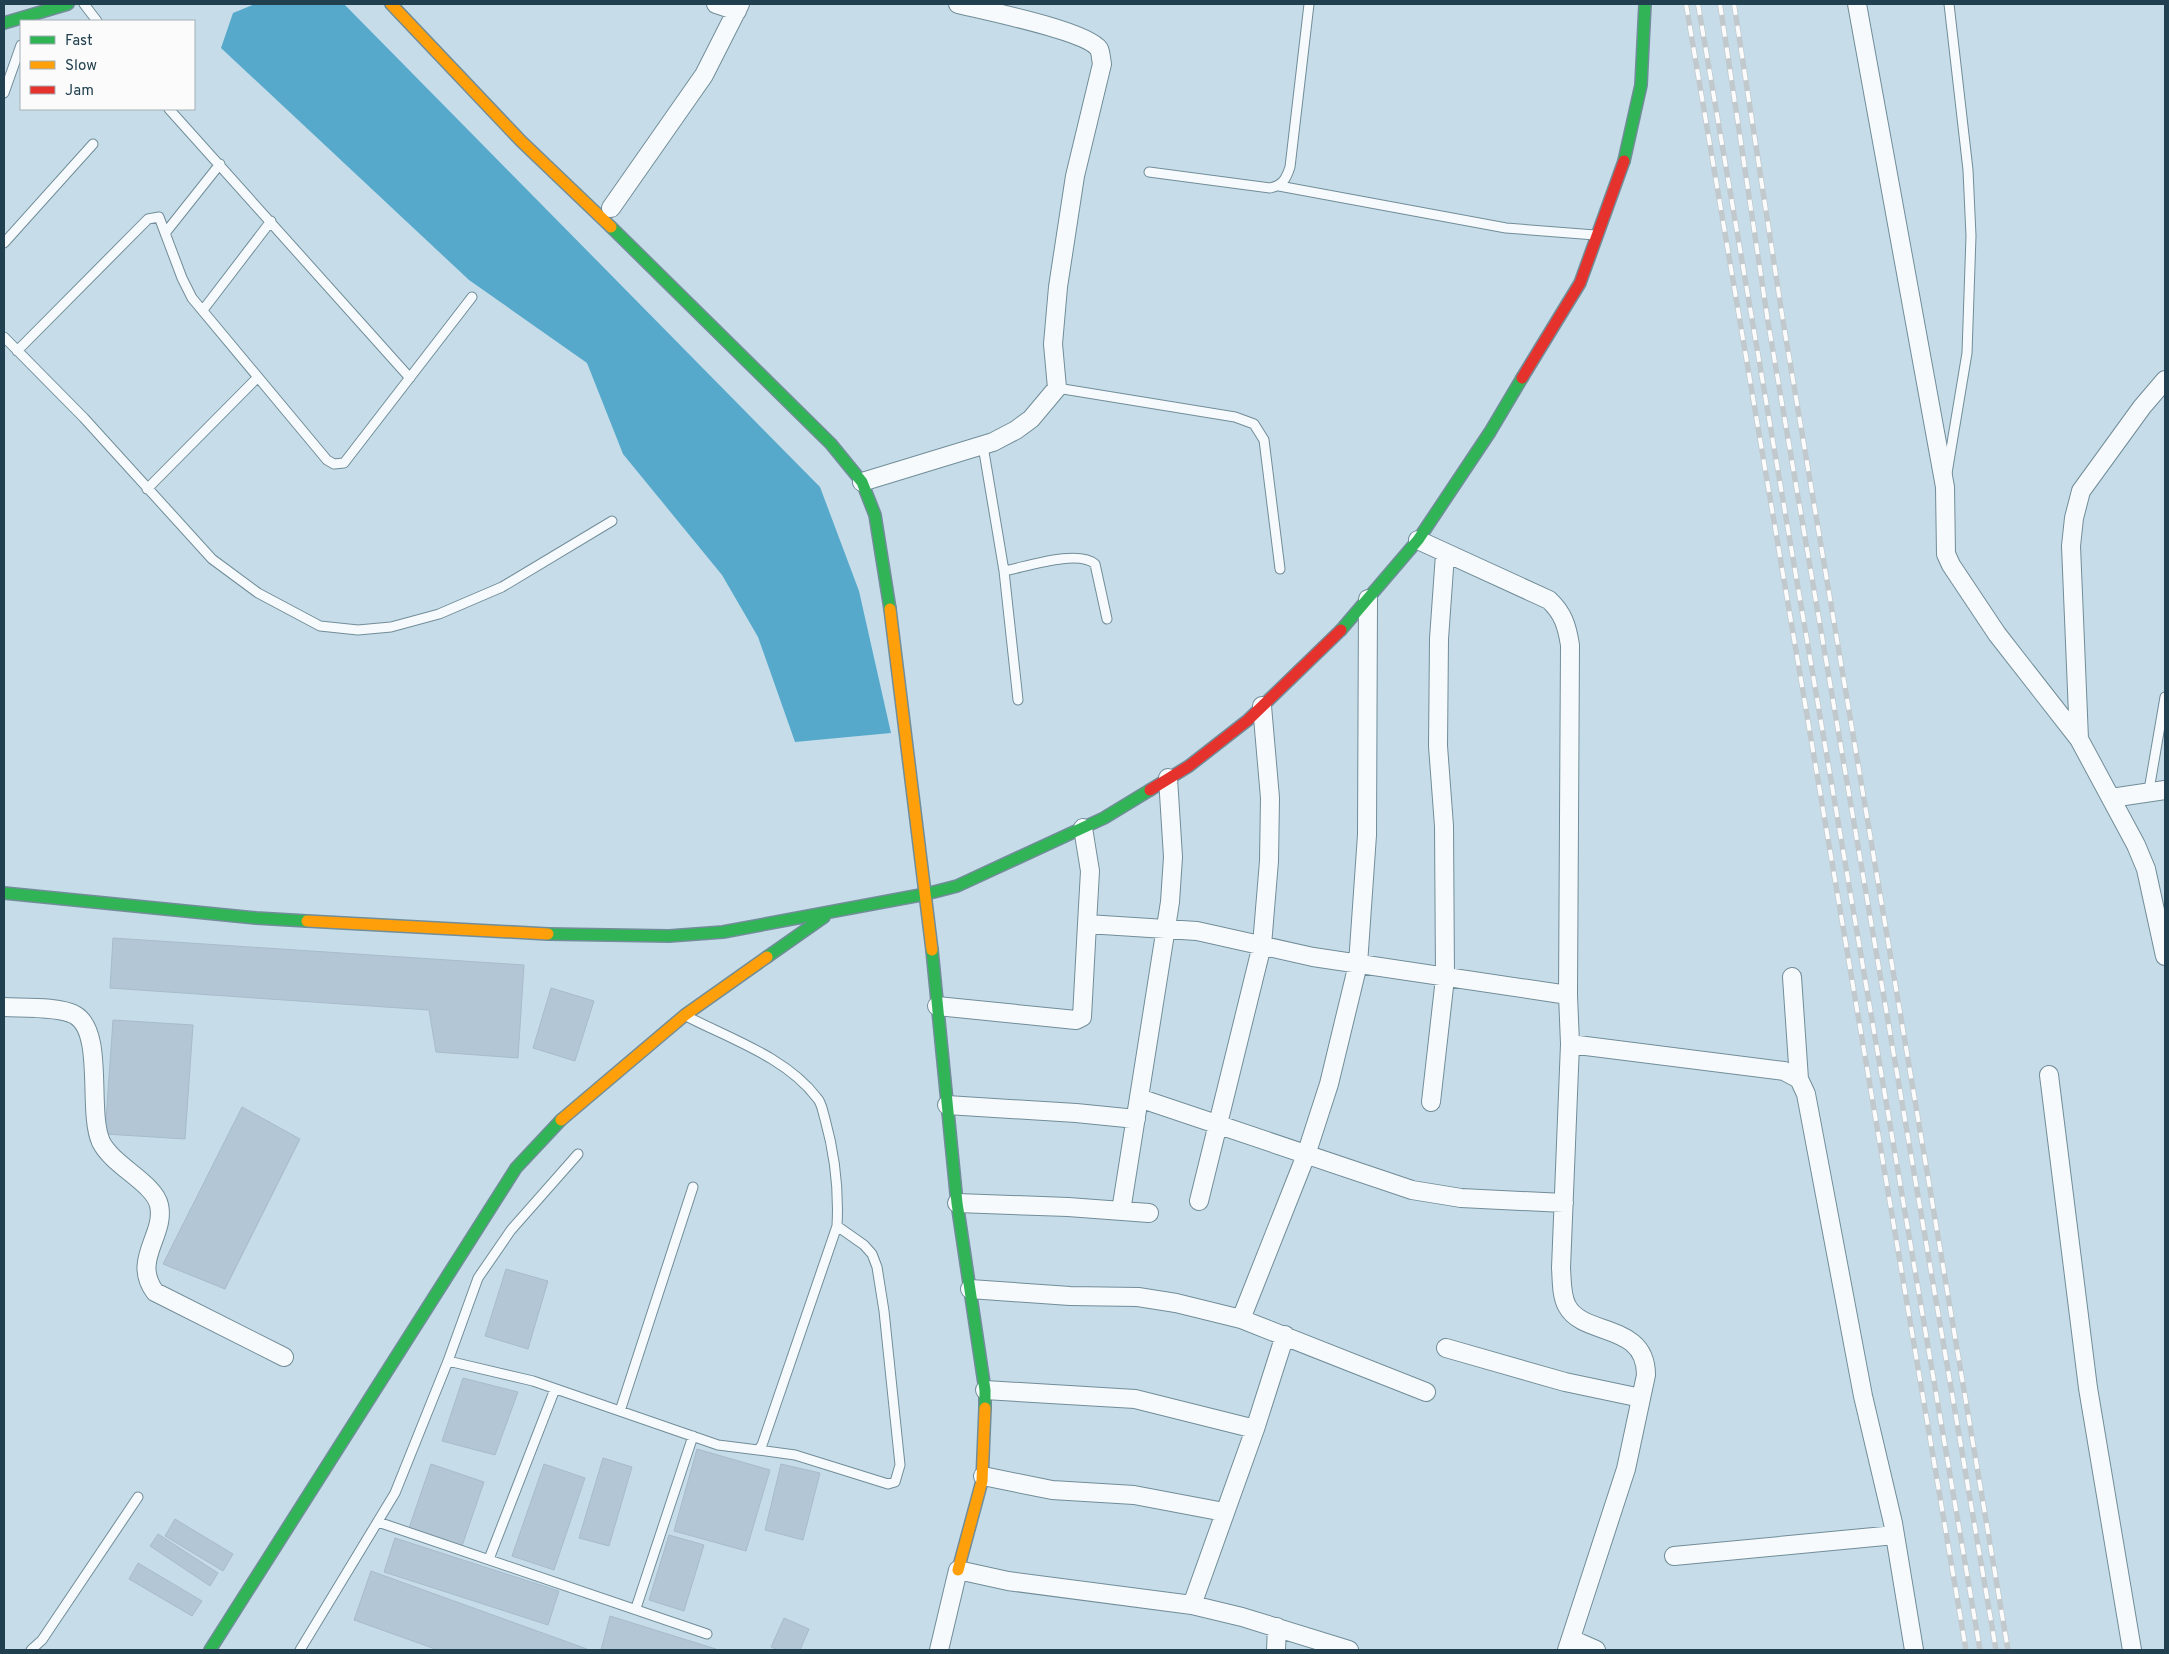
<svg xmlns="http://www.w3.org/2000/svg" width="2169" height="1654" font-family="Overpass,sans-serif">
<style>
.water{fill:#57a9cc}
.building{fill:#b3c6d6;stroke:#a8bbca}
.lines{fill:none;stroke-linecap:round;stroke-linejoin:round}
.lane-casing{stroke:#718d99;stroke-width:11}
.street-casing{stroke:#718d99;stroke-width:20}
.fast-casing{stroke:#718d99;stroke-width:14}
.slow-casing{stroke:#718d99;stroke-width:14}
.jam-casing{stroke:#718d99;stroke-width:14}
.lane{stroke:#f6fafc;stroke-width:9}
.street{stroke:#f6fafc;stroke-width:18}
.fast{stroke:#30b455;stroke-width:11}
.slow{stroke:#ff9f0a;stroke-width:11}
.jam{stroke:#e5322d;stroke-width:11}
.rail-casing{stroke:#c2c9cd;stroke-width:5.5}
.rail{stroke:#fbfbfb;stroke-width:4;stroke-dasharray:11;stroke-linecap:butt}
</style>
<rect width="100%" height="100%" fill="#c6dde9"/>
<!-- water -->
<path class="water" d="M 255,4 L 344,4 L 820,487 L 859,591 L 891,733 L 795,742 L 758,637 L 722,575 L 623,454 L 587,363 L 469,280 L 221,48 L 233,13 Z"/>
<!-- building -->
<path class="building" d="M 113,938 L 524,965 L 518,1058 L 436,1052 L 429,1010 L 110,988 Z
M 551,988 L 594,1001 L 575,1061 L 533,1048 Z
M 113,1020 L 193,1025 L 185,1139 L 105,1134 Z
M 242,1107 L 300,1139 L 225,1289 L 163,1264 Z
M 506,1269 L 548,1281 L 528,1349 L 485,1336 Z
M 463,1378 L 518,1392 L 495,1455 L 442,1441 Z
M 697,1449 L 770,1470 L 746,1551 L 674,1531 Z
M 603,1458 L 632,1467 L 609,1546 L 579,1538 Z
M 431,1464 L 484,1482 L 462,1546 L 409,1528 Z
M 544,1464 L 585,1478 L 554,1570 L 512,1556 Z
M 781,1464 L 820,1473 L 803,1540 L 765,1530 Z
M 175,1519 L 233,1554 L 223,1571 L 165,1536 Z
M 158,1534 L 218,1573 L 210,1586 L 150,1546 Z
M 669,1535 L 704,1545 L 684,1611 L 649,1600 Z
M 395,1538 L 559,1591 L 548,1625 L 384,1572 Z
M 138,1563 L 202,1601 L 192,1616 L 129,1579 Z
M 371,1571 L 587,1649 L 438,1650 L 354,1620 Z
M 610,1616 L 719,1650 L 601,1650 Z
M 784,1618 L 809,1629 L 800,1650 L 779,1650 L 771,1647 Z"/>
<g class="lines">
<defs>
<path id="lane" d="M 84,4 L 97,21
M 4,93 L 21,45
M 169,109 L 410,378
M 1149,172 L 1270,188 C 1283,185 1286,179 1290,167 L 1309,4
M 1279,186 L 1506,228 L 1595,235
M 166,232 L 220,164
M 4,243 L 93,144
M 203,310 L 271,221
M 4,337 L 84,418 L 212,559 L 258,593 L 320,626 L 358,630 L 391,627 L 439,614 L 502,587 L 612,521
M 17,351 L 148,219 L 159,217 L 182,278 L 192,298 L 327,460 L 334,464 L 344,463 L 472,297
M 1057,388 L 1235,417 L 1254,424 L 1264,440 L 1280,569
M 983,446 L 1004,571 C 1026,567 1078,549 1095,564 L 1107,619
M 1947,473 L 1967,353 L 1971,236 L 1968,170 L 1949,4
M 147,489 L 258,377
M 1004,571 L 1018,700
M 2149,790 L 2165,697
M 448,1361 L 478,1278 L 511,1230 L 578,1154
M 620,1411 L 693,1187
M 758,1450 L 795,1455 L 888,1484 L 895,1482 L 900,1465 L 884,1311 L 877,1267 L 872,1254 L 864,1245 L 837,1226
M 378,1522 L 707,1634
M 489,1559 L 555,1389
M 636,1608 L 693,1436
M 31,1650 L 42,1640 L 138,1497
M 300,1650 L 395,1493 L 448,1361 L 533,1381 L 718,1445 L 758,1450 L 762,1445 L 837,1226 C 839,1189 835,1155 825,1119 C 823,1113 822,1103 817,1098 C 787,1058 731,1039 688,1017"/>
<path id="street" d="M 716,4 L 737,11
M 1857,4 L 1945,487 L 1946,554 L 1951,565 L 1997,634 L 2079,739
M 611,208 L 704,75 L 740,4
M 2165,380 L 2142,407 L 2081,491 L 2074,518 L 2071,546 L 2079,739 L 2136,845 L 2146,869 L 2165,956
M 862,482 L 993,442 L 1016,430 L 1031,419 L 1057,388 L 1053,344 L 1058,287 L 1075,176 L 1102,64 C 1101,60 1101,53 1099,49 C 1087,31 983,10 958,4
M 1418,540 L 1549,600 C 1563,613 1567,626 1570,645 L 1568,995 L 1570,1044 L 1561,1268 C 1562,1280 1561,1295 1567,1306 C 1583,1337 1646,1322 1646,1375 L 1626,1469 L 1567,1650
M 2111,798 L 2165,790
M 1083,828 L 1090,871 L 1087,924 L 1197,931 L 1313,957 L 1568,995
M 1792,977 L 1799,1079
M 937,1006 L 1076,1020 L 1082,1017 L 1087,924
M 4,1007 C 22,1008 60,1006 75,1015 C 105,1032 87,1111 101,1142 C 113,1166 154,1183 159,1205 C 166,1235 131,1260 155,1292 L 284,1357
M 1570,1044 L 1784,1071 L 1799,1079 L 1806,1094 L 1863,1396 L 1893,1523 L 1914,1650
M 2049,1075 L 2088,1388 L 2132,1650
M 1139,1098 L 1412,1190 L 1461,1198 L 1564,1203
M 1431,1102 L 1445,978 L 1444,826 L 1438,746 L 1439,639 L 1445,554
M 947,1105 L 1076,1113 L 1136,1119
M 1199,1201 L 1262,945 L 1269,861 L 1270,798 L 1262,706
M 957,1203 L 1068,1207 L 1149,1213
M 1121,1211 L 1170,902 L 1173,857 L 1168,778
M 970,1289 L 1070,1296 L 1138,1297 L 1176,1303 L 1241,1319 L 1426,1392
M 1241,1319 L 1306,1155 L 1329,1084 L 1358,964 L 1367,835 L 1368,599
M 1446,1348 L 1565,1382 L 1641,1398
M 985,1390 L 1135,1399 L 1255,1429
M 983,1476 L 1052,1490 L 1134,1495 L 1224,1512
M 1674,1556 L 1895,1535
M 1192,1605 L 1255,1429 L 1285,1335
M 1571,1639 L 1596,1650
M 939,1650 L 958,1570 L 1008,1581 L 1192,1605 L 1242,1617 L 1349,1650
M 1276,1650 L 1277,1627"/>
<path id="fast" d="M 4,23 L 68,4
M 1624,161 L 1641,85 L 1645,4
M 611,227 L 831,444 L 862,482 L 875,515 L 890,609
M 1341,630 L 1418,540 L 1490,432 L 1522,378
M 4,893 L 256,918 L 307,921
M 548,934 L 669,936 L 723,932 L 926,894 L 957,886 L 1104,818 L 1150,790
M 932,950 L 957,1203 L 985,1390 L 985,1408
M 767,957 L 824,917
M 210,1650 L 516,1168 L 561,1120"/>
<path id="slow" d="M 391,4 L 521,141 L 611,227
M 890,609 L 932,950
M 307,921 L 548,934
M 561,1120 L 685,1015 L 767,957
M 958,1570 L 982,1481 L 985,1408"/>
<path id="jam" d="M 1522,378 L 1580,283 L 1624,161
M 1150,790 L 1189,766 L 1248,720 L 1341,630"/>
</defs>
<!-- lane casing -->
<use href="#lane" class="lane-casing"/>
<!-- street casing -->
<use href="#street" class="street-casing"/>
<!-- fast casing -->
<use href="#fast" class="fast-casing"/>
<!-- slow casing -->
<use href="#slow" class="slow-casing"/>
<!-- jam casing -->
<use href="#jam" class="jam-casing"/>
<!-- lane -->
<use href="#lane" class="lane"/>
<!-- street -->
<use href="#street" class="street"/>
<!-- fast -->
<use href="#fast" class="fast"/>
<!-- slow -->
<use href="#slow" class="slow"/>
<!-- jam -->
<use href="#jam" class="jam"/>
<defs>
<path id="rail" d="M 1686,4 L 1966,1650
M 1698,4 L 1980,1650
M 1720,4 L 1768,322 L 1996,1650
M 1734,4 L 1783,321 L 2008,1650"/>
</defs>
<!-- rail casing -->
<use href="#rail" class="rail-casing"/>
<!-- rail -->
<use href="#rail" class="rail"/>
</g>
<!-- border -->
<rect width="2169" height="1654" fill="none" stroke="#21404f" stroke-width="10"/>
<!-- legend -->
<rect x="20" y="20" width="175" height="90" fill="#fbfbfb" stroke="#a4b0b6"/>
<rect x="30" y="36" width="25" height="8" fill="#30b455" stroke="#a4b0b6"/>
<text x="65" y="45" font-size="15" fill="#21404f">Fast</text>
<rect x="30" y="61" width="25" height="8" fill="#ff9f0a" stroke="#a4b0b6"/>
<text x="65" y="70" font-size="15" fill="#21404f">Slow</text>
<rect x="30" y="86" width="25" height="8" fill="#e5322d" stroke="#a4b0b6"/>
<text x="65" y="95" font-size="15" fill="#21404f">Jam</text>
</svg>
